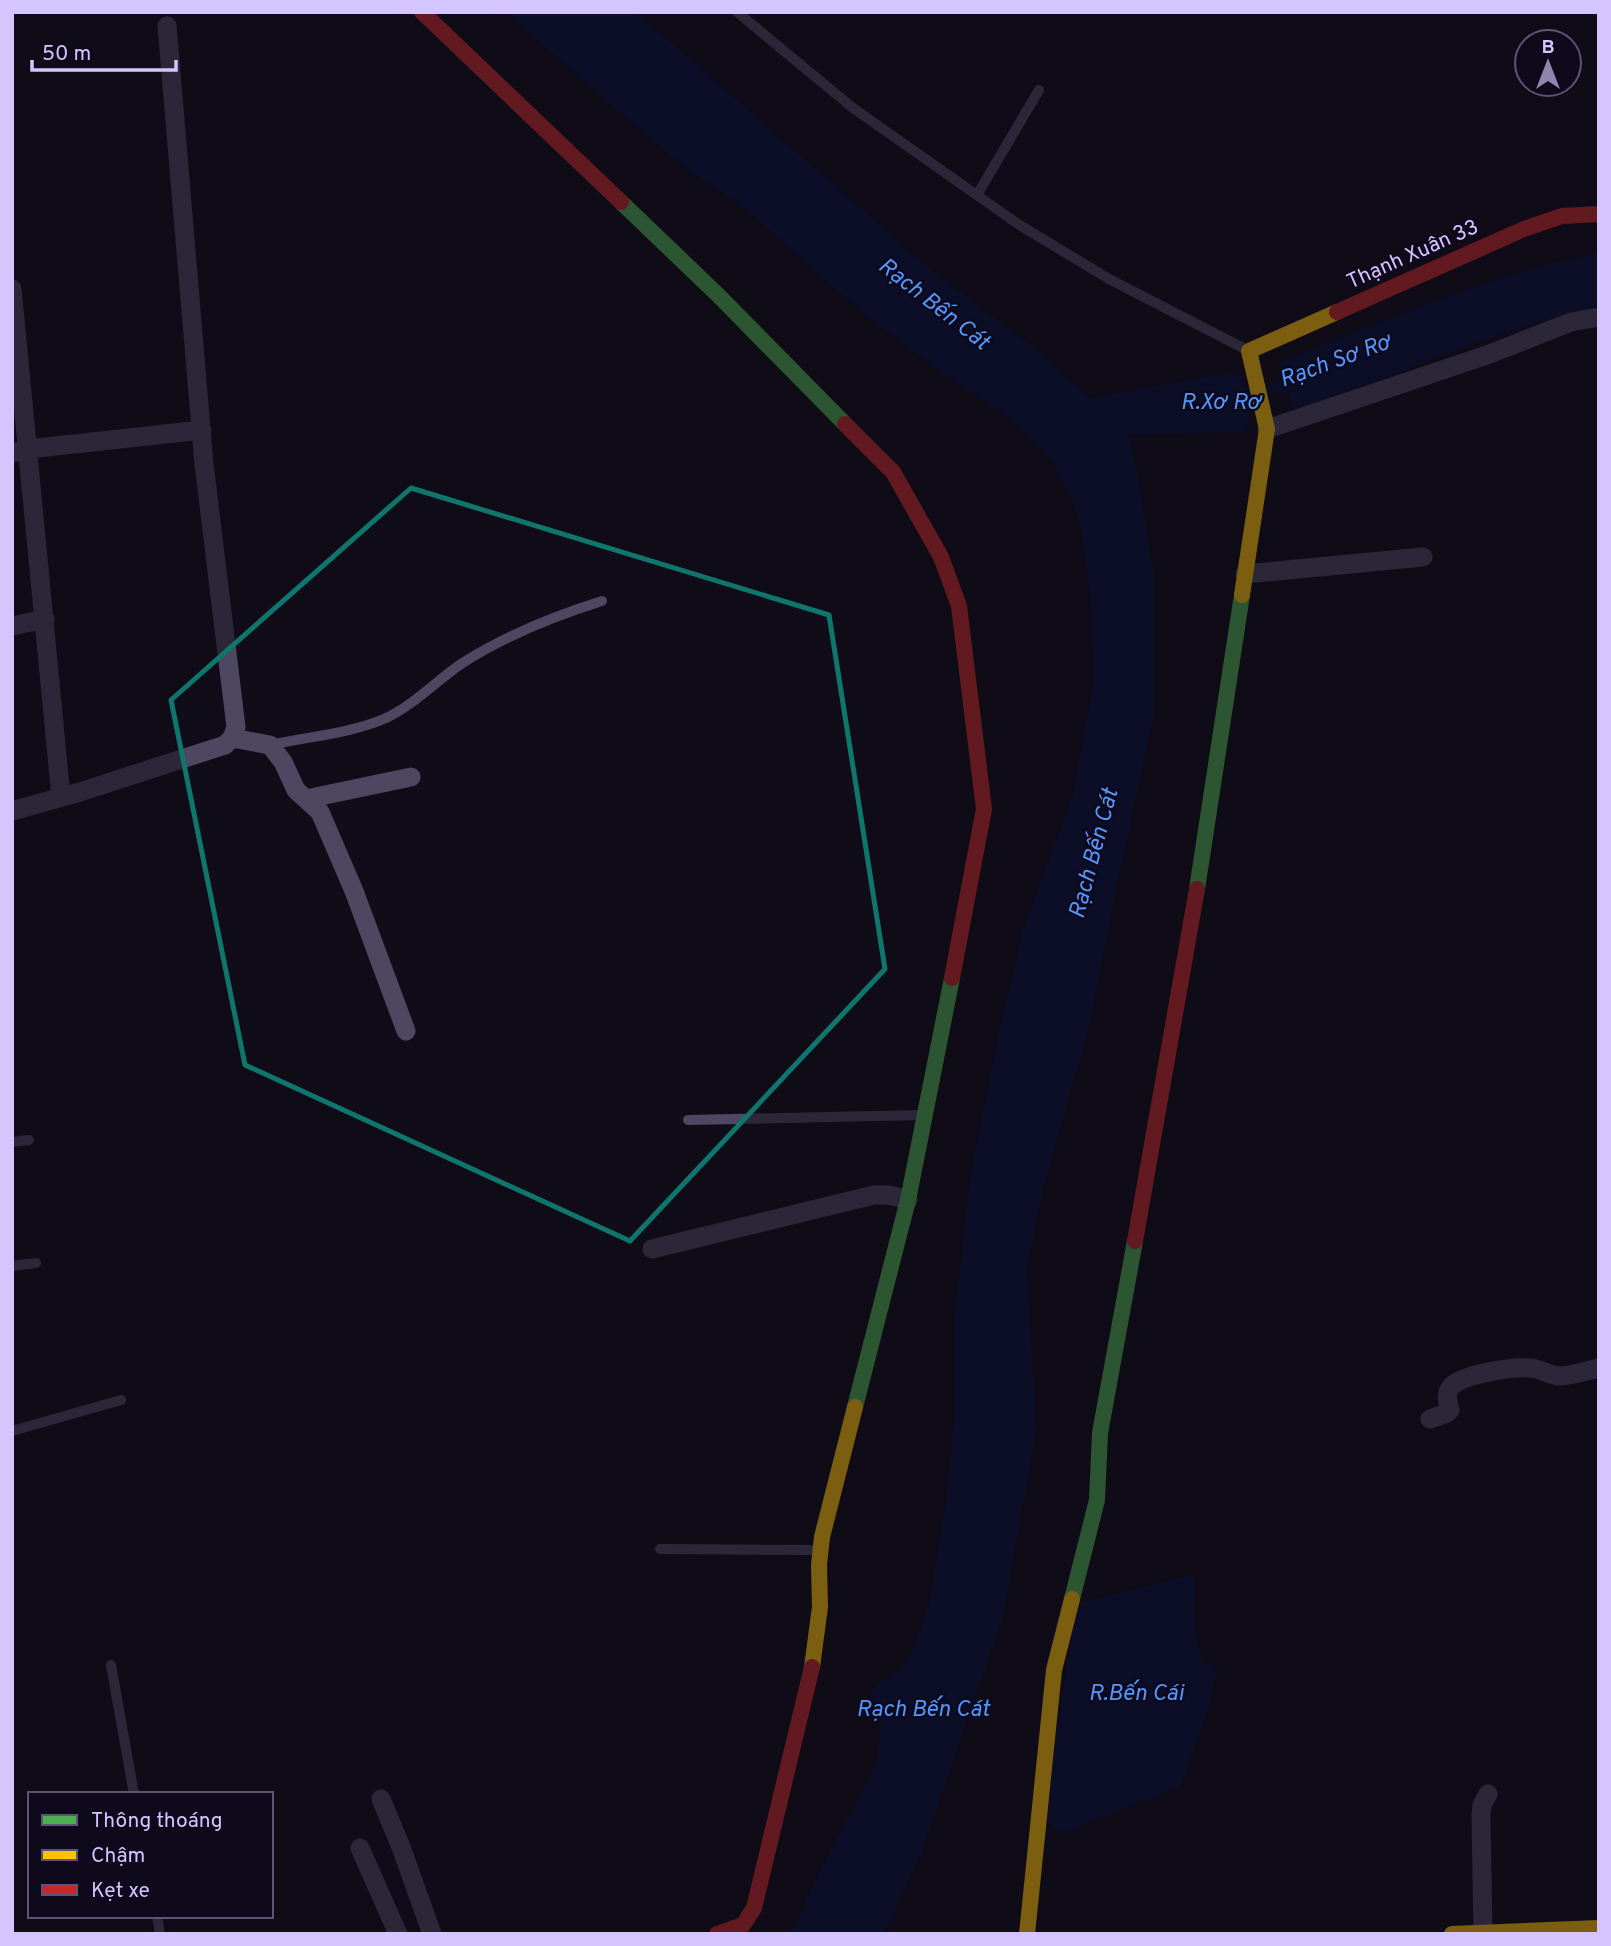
<svg xmlns="http://www.w3.org/2000/svg" width="1611" height="1946" font-family="Overpass,sans-serif">
<style>
.water{fill:#051038}
.lines{fill:none;stroke-linecap:round;stroke-linejoin:round}
.lane{stroke:#4d4762;stroke-width:10}
.street{stroke:#4d4762;stroke-width:19}
.fast{stroke:#4caf50;stroke-width:16}
.slow{stroke:#ffc107;stroke-width:16}
.jam{stroke:#c62828;stroke-width:16}
.marked{fill:none;stroke:#0f766e;stroke-width:5;stroke-linejoin:round}
.labels{text-anchor:middle;dominant-baseline:central;stroke-width:5;stroke-linejoin:round;paint-order:stroke}
.street-label{font-size:21px;fill:#d4c5ff;stroke:#0f091c}
.water-label{font-size:23px;font-style:italic;fill:#5397ff;stroke:#0f091c}
</style>
<rect width="100%" height="100%" fill="#100d18"/>
<!-- water -->
<path class="water" d="M 506,12 L 636,12 L 933,271 L 1040,352 L 1090,398 L 1233,372 L 1241,375 L 1245,387 L 1252,391 L 1280,382 L 1282,377 L 1279,367 L 1282,361 C 1386,321 1489,273 1599,253 L 1599,305 L 1509,331 L 1299,409 L 1294,407 L 1288,393 C 1277,390 1256,398 1250,409 C 1248,414 1248,421 1247,427 L 1241,432 L 1128,435 L 1134,455 L 1154,576 L 1153,720 L 1117,884 L 1089,1027 L 1042,1193 L 1027,1268 L 1036,1431 L 1003,1617 L 921,1854 L 884,1934 L 791,1934 L 817,1877 L 878,1760 L 880,1727 L 871,1689 L 902,1667 L 915,1646 L 930,1601 L 946,1500 L 954,1421 L 954,1323 L 970,1178 L 1003,1013 L 1023,930 L 1073,795 L 1082,747 L 1094,676 L 1090,591 L 1079,518 L 1061,478 L 1051,461 L 1005,414 L 944,374 L 877,324 L 813,270 L 746,209 L 688,170 L 619,112 Z
M 1195,1574 L 1193,1621 L 1201,1660 L 1217,1669 L 1209,1708 L 1180,1787 L 1064,1833 C 1046,1827 1046,1814 1045,1797 L 1078,1603 Z"/>
<g class="lines">
<!-- lane -->
<path class="lane" d="M 737,12 L 853,108 L 1018,224 L 1109,279 L 1249,351
M 977,195 L 1039,90
M 270,745 C 306,737 353,733 386,718 C 414,705 438,679 464,662 C 507,635 554,616 602,601
M 688,1120 L 922,1115
M 12,1142 L 29,1140
M 12,1266 L 36,1263
M 12,1431 L 121,1400
M 660,1549 L 817,1550
M 111,1665 L 134,1794
M 157,1916 L 160,1934"/>
<!-- street -->
<path class="street" d="M 12,289 L 61,797
M 1267,429 L 1487,355 L 1571,322 L 1599,317
M 12,453 L 28,449 L 202,430
M 1245,574 L 1423,557
M 12,626 L 45,619
M 232,738 L 270,745 L 283,762 L 296,790 L 320,812 L 354,891 L 406,1031
M 306,799 L 411,777
M 12,811 L 80,792 L 225,745 L 232,738 L 236,727 L 204,464 L 167,26
M 652,1249 L 874,1195 L 889,1195 L 908,1200
M 1430,1419 L 1447,1413 L 1450,1410 C 1448,1403 1445,1395 1450,1388 C 1460,1374 1512,1367 1529,1368 C 1541,1368 1549,1376 1561,1376 C 1574,1375 1586,1371 1599,1368
M 381,1799 L 401,1847 L 432,1934
M 360,1848 L 398,1934
M 1483,1933 L 1481,1816 L 1482,1805 L 1488,1794"/>
<!-- fast -->
<path class="fast" d="M 621,202 L 718,295 L 845,424
M 1197,889 L 1242,595
M 855,1407 L 908,1200 L 952,978
M 1072,1599 L 1097,1500 L 1100,1433 L 1135,1241"/>
<!-- slow -->
<path class="slow" d="M 1242,595 L 1267,429 L 1249,351 L 1337,312
M 812,1667 L 820,1607 L 819,1565 L 822,1537 L 855,1407
M 1027,1934 L 1054,1670 L 1072,1599
M 1452,1934 L 1599,1928"/>
<!-- jam -->
<path class="jam" d="M 422,12 L 621,202
M 1337,312 L 1524,229 L 1562,216 L 1599,214
M 845,424 L 893,472 L 941,557 L 959,606 L 984,809 L 952,978
M 1135,1241 L 1197,889
M 717,1934 L 743,1925 L 754,1908 L 812,1667"/>
</g>
<!-- marked area -->
<path d="M0 0H1611V1946H0ZM 411,488 L 829,615 L 885,969 L 630,1241 L 245,1065 L 171,700 Z" fill="#100d18" fill-opacity=".55" fill-rule="evenodd"/>
<path class="marked" d="M 411,488 L 829,615 L 885,969 L 630,1241 L 245,1065 L 171,700 Z"/>
<g class="labels">
<!-- street labels -->
<g class="street-label">
<text transform="translate(1413 255) rotate(-24)">Thạnh Xuân 33</text>
</g>
<!-- water labels -->
<g class="water-label">
<text transform="translate(933 305) rotate(38)">Rạch Bến Cát</text>
<text transform="translate(1336 362) rotate(-20)">Rạch Sơ Rơ</text>
<text x="1221" y="403">R.Xơ Rơ</text>
<text transform="translate(1095 854) rotate(-75)">Rạch Bến Cát</text>
<text x="1136" y="1694">R.Bến Cái</text>
<text x="923" y="1710">Rạch Bến Cát</text>
</g>
</g>
<!-- border -->
<rect width="1611" height="1946" fill="none" stroke="#d4c5ff" stroke-width="28"/>
<!-- legend -->
<rect x="28" y="1792" width="245" height="126" fill="#0f091c" stroke="#5e5477" stroke-width="2"/>
<rect x="42" y="1815" width="35" height="10" fill="#4caf50" stroke="#5e5477" stroke-width="2"/>
<text x="91" y="1827" font-size="21" fill="#d4c5ff">Thông thoáng</text>
<rect x="42" y="1850" width="35" height="10" fill="#ffc107" stroke="#5e5477" stroke-width="2"/>
<text x="91" y="1862" font-size="21" fill="#d4c5ff">Chậm</text>
<rect x="42" y="1885" width="35" height="10" fill="#c62828" stroke="#5e5477" stroke-width="2"/>
<text x="91" y="1897" font-size="21" fill="#d4c5ff">Kẹt xe</text>
<!-- north arrow -->
<g transform="translate(1548 63)"><circle r="33" fill="#0f091c" stroke="#5e5477" stroke-width="2"/>
<path d="M0-5L12 26L0 18L-12 26Z" fill="#8f85ae"/>
<text y="-10" font-size="19" font-weight="bold" text-anchor="middle" fill="#d4c5ff">B</text>
</g>
<!-- scale -->
<path d="M32 60v10h144v-10" fill="none" stroke="#d4c5ff" stroke-width="3.5"/>
<text x="42" y="60" font-size="21" fill="#d4c5ff" stroke="#0f091c" stroke-width="5" paint-order="stroke">50 m</text>
</svg>
